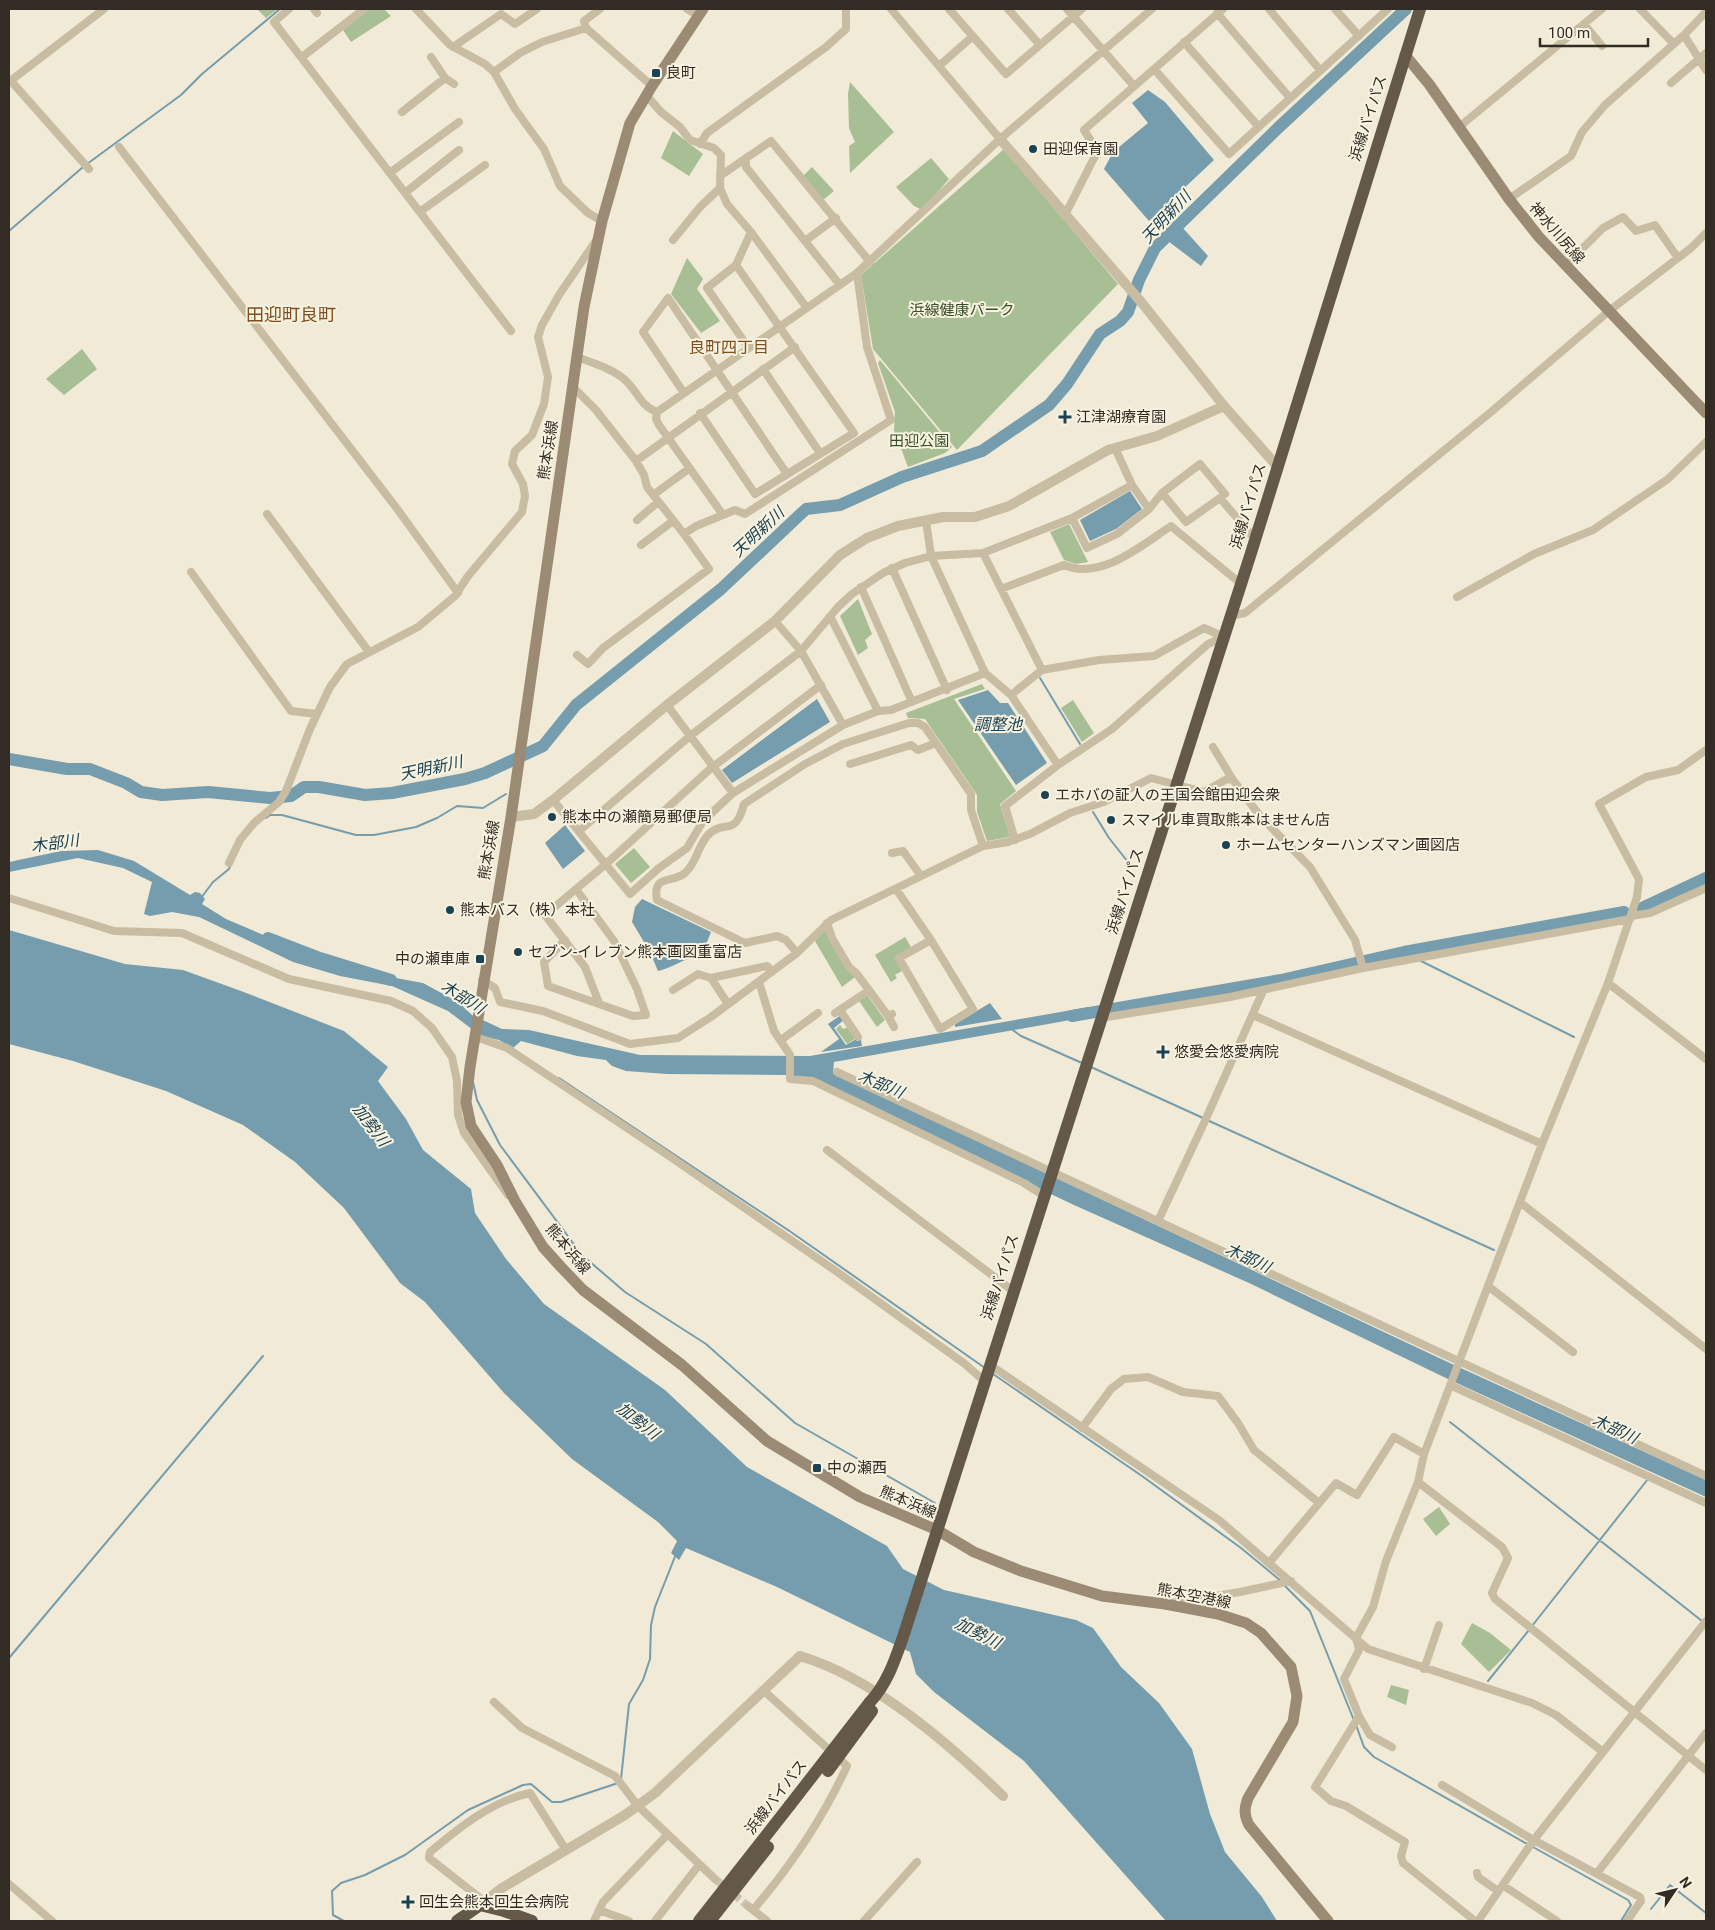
<svg xmlns="http://www.w3.org/2000/svg" width="1715" height="1930" font-family="Roboto,'Noto Sans JP',sans-serif">
<style>
.green{fill:#a8bf96}
.water{fill:#759dad}
.lines{fill:none;stroke-linecap:round;stroke-linejoin:round}
.stream{stroke:#759dad;stroke-width:2}
.river{stroke:#759dad;stroke-width:12}
.minor-tunnel{stroke:#cac4b2;stroke-width:8;stroke-dasharray:8 4;stroke-linecap:butt}
.minor{stroke:#c8bca2;stroke-width:8}
.tertiary{stroke:#c8bca2;stroke-width:10}
.secondary{stroke:#9b8b74;stroke-width:11}
.trunk{stroke:#645848;stroke-width:12}
.trunk-bridge{stroke:#645848;stroke-width:12}
.poi-dot{fill:#1b4253;stroke:#f8f3e1;stroke-width:2}
.labels{text-anchor:middle;dominant-baseline:central;stroke-width:4;stroke-linejoin:round;paint-order:stroke}
.poi-label{font-size:15px;fill:#322c24;stroke:#f8f3e1;text-anchor:start}
.street-label{font-size:15px;fill:#322c24;stroke:#f8f3e1}
.park-label{font-size:15px;fill:#385028;stroke:#f8f3e1}
.water-label{font-size:16px;font-style:italic;fill:#1b4253;stroke:#f8f3e1}
.neighbourhood-label{font-size:16px;fill:#814d1e;stroke:#f8f3e1}
.quarter-label{font-size:18px;fill:#814d1e;stroke:#f8f3e1}
</style>
<rect width="100%" height="100%" fill="#f0ead6"/>
<!-- green -->
<path class="green" d="M 257,9 L 278,9 L 266,18 Z
M 369,9 L 384,9 L 391,16 L 351,42 L 343,30 Z
M 850,82 L 894,132 L 850,173 L 849,146 L 855,142 L 849,128 L 848,94 Z
M 673,131 L 703,154 L 689,176 L 661,158 Z
M 1004,149 L 1118,284 L 957,450 L 873,349 L 861,275 Z
M 931,158 L 949,179 L 922,210 L 914,206 L 896,187 Z
M 812,167 L 834,191 L 823,200 L 803,176 Z
M 687,258 L 703,279 L 697,289 L 720,321 L 701,333 L 671,294 Z
M 82,349 L 97,369 L 64,395 L 46,379 Z
M 880,360 L 952,447 L 945,453 L 908,467 L 894,430 L 895,412 L 878,363 Z
M 1069,524 L 1088,562 L 1076,564 L 1064,560 L 1050,532 Z
M 858,599 L 872,634 L 865,640 L 868,648 L 858,655 L 840,616 Z
M 982,684 L 985,689 L 954,699 L 1016,791 L 1000,804 L 1010,837 L 987,841 L 977,812 L 977,795 L 925,719 L 908,718 L 906,713 Z
M 1073,700 L 1094,733 L 1082,742 L 1061,708 Z
M 634,848 L 650,867 L 631,883 L 615,864 Z
M 825,930 L 847,970 L 855,977 L 842,987 L 815,941 Z
M 905,937 L 911,947 L 895,958 L 902,971 L 895,975 L 897,978 L 891,982 L 875,955 Z
M 867,995 L 885,1020 L 877,1027 L 859,1001 Z
M 840,1025 L 843,1029 L 849,1027 L 856,1038 L 847,1044 L 836,1029 Z
M 1439,1507 L 1450,1524 L 1436,1536 L 1423,1519 Z
M 1472,1623 L 1490,1633 L 1511,1650 L 1489,1672 L 1461,1644 Z
M 1391,1685 L 1409,1690 L 1406,1705 L 1387,1697 Z"/>
<!-- water -->
<path class="water" d="M 1148,90 L 1165,102 L 1214,160 L 1149,221 L 1104,169 L 1113,152 L 1148,123 L 1132,103 Z
M 1182,227 L 1208,256 L 1201,266 L 1168,241 Z
M 1130,491 L 1142,509 L 1116,529 L 1090,541 L 1080,520 Z
M 988,690 L 1000,703 L 1008,703 L 1047,763 L 1016,785 L 958,700 Z
M 817,699 L 830,722 L 732,783 L 722,770 Z
M 565,825 L 585,851 L 563,869 L 545,843 Z
M 98,850 L 134,861 L 190,895 L 195,892 L 200,893 L 205,899 L 202,904 L 226,919 L 341,968 L 423,983 L 458,1002 L 472,1015 L 502,1029 L 529,1030 L 640,1055 L 810,1056 L 1089,1007 L 1087,1017 L 834,1062 L 833,1073 L 1452,1364 L 1706,1480 L 1706,1497 L 1448,1379 L 1249,1283 L 1074,1205 L 813,1081 L 785,1075 L 667,1074 L 626,1071 L 612,1066 L 606,1060 L 577,1056 L 521,1041 L 513,1048 L 499,1040 L 481,1036 L 448,1011 L 392,986 L 340,976 L 293,962 L 199,917 L 172,912 L 150,916 L 144,914 L 152,882 L 123,868 L 78,858 L 9,872 L 9,862 L 61,851 Z
M 642,899 L 711,932 L 705,947 L 697,957 C 681,959 673,968 658,971 L 650,952 L 632,922 L 635,907 Z
M 9,930 L 125,964 L 183,970 L 241,991 L 344,1031 L 388,1067 L 378,1081 L 406,1119 L 423,1150 L 471,1189 L 475,1213 L 506,1259 L 544,1304 L 665,1390 L 747,1467 L 887,1546 L 903,1569 L 944,1590 L 1076,1620 L 1093,1628 L 1121,1667 L 1159,1703 L 1192,1749 L 1210,1814 L 1225,1852 L 1262,1897 L 1277,1921 L 1166,1921 L 1024,1761 L 934,1692 L 916,1674 L 910,1652 L 777,1587 L 686,1548 L 679,1560 L 671,1553 L 677,1541 L 658,1522 L 572,1459 L 504,1393 L 425,1302 L 400,1283 L 344,1208 L 295,1162 L 243,1125 L 166,1091 L 73,1061 L 9,1044 Z
M 990,1003 L 1002,1019 L 955,1027 L 955,1024 Z
M 841,1015 L 844,1020 L 834,1028 L 846,1045 L 856,1039 L 861,1040 L 862,1046 L 821,1052 L 839,1039 L 828,1024 Z"/>
<g class="lines">
<!-- stream -->
<path class="stream" d="M 87,164 L 181,95 L 202,74 L 280,9
M 9,231 L 83,167
M 1040,678 L 1080,744
M 1093,812 L 1109,838 L 1132,867
M 266,818 L 270,815 L 282,815 L 356,835 L 374,835 L 416,827 L 437,818 L 457,806 L 483,808 L 506,794
M 201,898 L 213,882 L 229,869 L 231,864
M 1404,952 L 1411,956
M 1419,960 L 1574,1037
M 1010,1028 L 1021,1036 L 1082,1063
M 1091,1067 L 1203,1118
M 559,1078 L 791,1232 L 985,1368
M 473,1082 L 477,1100 L 500,1145 L 582,1255 L 625,1292 L 706,1344 L 795,1423 L 935,1503
M 1207,1120 L 1494,1250
M 993,1374 L 1142,1476 L 1241,1548 L 1281,1581
M 1450,1422 L 1702,1621
M 1284,1585 L 1310,1611 L 1353,1718
M 1532,1626 L 1648,1479
M 9,1658 L 263,1356
M 1488,1681 L 1529,1630
M 1356,1725 L 1364,1747 L 1374,1757 L 1529,1845
M 621,1779 L 629,1704 L 643,1680 L 650,1659 L 651,1625 L 655,1607 L 676,1554
M 1533,1847 L 1628,1900 L 1631,1905 L 1621,1921
M 1651,1909 L 1670,1885 L 1706,1913
M 344,1921 L 333,1915 L 332,1891 L 341,1883 L 365,1875 L 405,1855 L 468,1810 L 523,1785 L 531,1784 L 552,1802 L 561,1802 L 618,1783"/>
<!-- river -->
<path class="river" d="M 9,759 L 67,769 L 90,769 L 126,783 L 141,792 L 162,795 L 208,792 L 270,798 L 291,796 L 304,787 L 319,787 L 365,795 L 392,793 L 465,779 L 485,773 L 543,746 L 576,705 L 721,589 L 806,509 L 840,505 L 902,477 L 982,451 L 1049,405 L 1067,384 L 1100,334 L 1120,321 L 1128,312 L 1139,280 L 1155,248 L 1278,128 L 1406,9
M 1642,908 L 1706,878
M 268,938 L 320,958 L 391,980
M 1072,1016 L 1281,980 L 1404,952 L 1624,912"/>
<!-- minor-tunnel -->
<path class="minor-tunnel" d="M 715,1879 L 748,1906"/>
<!-- minor -->
<path class="minor" d="M 289,9 L 274,22 L 511,331
M 314,9 L 317,13
M 416,9 L 450,45 L 485,64 L 494,72 L 515,109 L 544,149 L 560,186 L 588,213 L 602,221
M 687,9 L 699,16
M 891,9 L 1000,139
M 949,9 L 1006,74 L 1082,9
M 1008,9 L 1040,45
M 1067,9 L 1134,86
M 1269,9 L 1320,70
M 1335,9 L 1359,36
M 1640,9 L 1674,44
M 1706,12 L 1684,35 L 1706,70
M 1217,13 L 1290,98
M 1584,24 L 1602,46
M 586,28 L 584,21 L 600,9
M 1184,42 L 1259,127
M 453,47 L 501,14 L 515,24 L 537,9
M 302,57 L 364,9
M 431,57 L 445,78 L 454,84
M 939,66 L 973,36
M 1154,69 L 1229,154 L 1388,9
M 494,72 L 520,53 L 542,42 L 586,28 L 652,86
M 11,81 L 89,169
M 9,82 L 104,9
M 1671,83 L 1706,53
M 647,96 L 661,112 L 680,127 L 690,140 L 714,148 L 721,155 L 720,188 L 727,204 L 751,232 L 807,308
M 402,112 L 445,78
M 1459,127 L 1602,9
M 700,144 L 707,133 L 826,47 L 846,29 L 846,9
M 119,147 L 398,510 L 458,593
M 746,158 L 746,167 L 840,285
M 391,172 L 459,122
M 720,176 L 771,141 L 870,262
M 406,192 L 459,150
M 1509,199 L 1571,156 L 1582,132 L 1605,105 L 1684,35
M 421,211 L 485,165
M 1065,215 L 1096,154 L 1096,149 L 1084,130 L 1223,9
M 673,240 L 700,207 L 720,188
M 805,241 L 836,218
M 736,265 L 707,288 L 748,347
M 1565,266 L 1603,228 L 1623,217 L 1636,231 L 1655,225 L 1678,258
M 577,357 C 592,363 611,368 624,379 C 637,390 640,406 657,412 L 857,273
M 763,369 L 820,453
M 573,387 L 596,410 L 636,461 L 644,475 L 647,487 L 684,534 L 696,526 L 735,510 L 745,514 L 891,420 L 867,347 L 857,273 L 1000,139 L 1152,9
M 684,393 L 643,332 L 668,298 L 787,474
M 657,412 L 656,419 L 659,425 L 723,515
M 700,413 L 755,494 L 854,433 L 736,265 L 751,232
M 636,461 L 795,347
M 1132,485 L 1149,509 L 1162,493
M 653,495 L 690,468
M 1220,498 L 1186,522 L 1162,493 L 1200,464 L 1225,494 L 1220,498 L 1255,539
M 267,514 L 369,652
M 1072,518 L 1087,548 L 1117,534 L 1149,509
M 637,520 L 658,502
M 926,521 L 931,556 L 985,673 L 1011,695
M 641,545 L 673,521
M 983,553 L 1072,518 L 1132,485 L 1115,448
M 892,568 L 947,690
M 191,572 L 291,711 L 317,714
M 861,587 L 912,702
M 1001,589 L 1064,565 C 1101,581 1142,545 1171,526 L 1241,584
M 1457,597 L 1534,554 L 1593,530 L 1668,479 L 1706,442
M 830,616 L 878,711
M 1230,616 L 1245,613 L 1491,412 L 1609,311 L 1691,248 L 1706,233
M 775,621 L 801,651 L 843,725
M 577,655 L 588,664 L 603,648 L 709,569 L 684,534
M 667,705 L 733,793
M 1213,747 L 1233,780
M 850,764 L 911,745 L 918,750 L 936,743
M 553,800 L 630,894 L 659,868 L 687,848 L 703,821 L 733,793 L 843,725 L 878,711 L 891,710 L 985,673
M 579,831 L 690,736 L 801,651 L 838,607 L 852,594 L 883,573 L 905,563 L 931,556 L 983,553 L 1042,670 L 1011,695 L 1058,765
M 1015,840 L 1005,806 L 1058,765 L 1112,729 L 1208,644 L 1224,637 L 1204,628 L 1154,656 L 1099,660 L 1042,670
M 892,853 L 903,851 L 921,876
M 229,863 L 240,840 L 254,823 L 279,802 L 286,791 L 310,729 L 330,687 L 347,664 L 418,627 L 455,596 L 468,576 L 522,512 L 525,496 L 523,484 L 512,464 L 515,451 L 532,435 L 544,404 L 548,377 L 538,337 L 542,325 L 559,295 L 595,242
M 896,889 L 931,940 L 973,1009 L 940,1029 L 899,958 L 931,940
M 9,898 L 114,931 L 182,933 L 289,979 L 391,1001 L 413,1011 L 432,1028 L 452,1057 L 457,1081 L 458,1115 L 464,1133 L 508,1195
M 1631,916 L 1650,913 L 1706,888
M 827,923 L 832,938 L 849,967 L 857,974 L 888,1016 L 892,1014
M 565,940 L 544,962 L 548,986 L 633,1016 L 646,1015 L 637,989 L 614,941 L 576,889
M 797,953 L 786,940 L 777,936 L 745,943 L 657,900 C 652,873 673,884 685,873 C 697,863 698,844 709,834 C 725,819 735,838 744,804 L 805,764 L 843,744 L 909,723 L 918,723 L 925,727 L 971,794 L 971,810 L 983,846
M 482,980 L 495,988 L 500,1002 L 543,1011 L 630,1044 L 678,1038 L 711,1017 L 797,953 L 831,920 L 983,846 L 1008,842 L 1030,834 L 1070,813 L 1104,802 L 1151,778 L 1204,792 L 1227,779 L 1233,780 L 1260,816 L 1310,867 L 1355,940 L 1363,968
M 759,982 L 774,1031 L 790,1055 L 790,1079 L 813,1081 L 1024,1183 L 1043,1195
M 1608,983 L 1706,1059
M 673,990 L 698,974 L 711,978
M 599,1003 L 585,967 L 545,915 L 606,864 L 710,769 L 821,685
M 728,1004 L 711,978 L 767,966 L 772,971
M 840,1010 L 858,1037
M 835,1013 L 868,991
M 1253,1015 L 1542,1144
M 888,1016 L 894,1027
M 1101,1018 L 1230,997 L 1363,968 L 1630,919
M 476,1037 L 507,1048 L 669,1156 L 833,1269 L 965,1364 L 984,1381
M 781,1040 L 818,1013
M 837,1072 L 1706,1476
M 827,1150 L 1013,1291
M 1521,1203 L 1706,1349
M 1158,1221 L 1204,1123 L 1263,991
M 1488,1286 L 1573,1352
M 990,1365 L 1219,1520 L 1368,1649 L 1532,1703 L 1556,1715 L 1603,1752
M 1450,1385 L 1706,1503
M 1082,1428 L 1111,1389 L 1124,1379 L 1148,1377 L 1183,1392 L 1218,1396 L 1238,1423 L 1254,1450 L 1318,1502
M 1418,1482 L 1502,1547 L 1508,1558 L 1492,1593 L 1495,1599 L 1706,1770
M 1269,1563 L 1336,1483 L 1357,1495 L 1394,1437 L 1424,1454
M 1172,1603 L 1240,1592 L 1291,1581
M 1424,1669 L 1439,1625
M 494,1702 L 522,1728 L 615,1776 L 638,1806 L 715,1879
M 1359,1716 L 1370,1735 L 1392,1747
M 1442,1785 L 1530,1838 L 1640,1897 L 1641,1901 L 1627,1921
M 1477,1873 L 1478,1877 L 1498,1891
M 1597,1873 L 1706,1733
M 9,1884 L 52,1921
M 1504,1886 L 1557,1921
M 485,1902 L 429,1858 L 430,1852 C 460,1827 492,1801 530,1793 L 566,1850
M 748,1906 L 767,1921
M 599,1910 L 629,1921
M 753,1910 C 790,1867 823,1818 847,1766 L 763,1690
M 594,1921 L 603,1902 L 667,1835
M 655,1921 L 699,1865
M 864,1921 L 917,1862
M 1475,1921 L 1403,1863 L 1401,1856 L 1405,1842 L 1346,1806 L 1331,1801 L 1315,1787 L 1359,1716 L 1344,1679 L 1359,1650 L 1356,1638 L 1373,1607 L 1386,1561 L 1418,1482 L 1424,1454 L 1542,1144 L 1608,983 L 1637,897 L 1639,879 L 1599,804 L 1646,777 L 1678,770 L 1706,750
M 1478,1921 L 1533,1841 L 1706,1621"/>
<!-- tertiary -->
<path class="tertiary" d="M 1000,139 L 1142,303 L 1224,406 L 1277,466
M 511,817 L 534,814 L 553,800 L 667,705 L 775,621 L 840,555 L 867,538 L 898,526 L 943,517 L 975,517 L 1009,506 L 1108,450 L 1157,436 L 1224,406
M 480,1905 L 502,1888 L 625,1815 L 655,1793 L 800,1656 C 874,1678 949,1744 1003,1796"/>
<!-- secondary -->
<path class="secondary" d="M 703,9 L 652,86 L 630,123 L 602,221 L 584,307 L 511,817 L 470,1067 L 466,1102 L 471,1126 L 497,1165 L 515,1201 L 543,1247 L 561,1267 L 583,1290 L 682,1365 L 767,1441 L 860,1497 L 937,1530 L 974,1552 L 1021,1571 L 1102,1596 L 1165,1604 L 1218,1614 L 1246,1623 L 1261,1633 L 1291,1667 L 1297,1696 L 1293,1722 L 1248,1798 C 1244,1809 1244,1815 1249,1825 L 1328,1921
M 1405,55 L 1429,84 L 1509,199 L 1539,237 L 1706,413"/>
<!-- trunk -->
<path class="trunk" d="M 870,1702 C 887,1684 895,1660 903,1637 L 1251,553 L 1420,9
M 457,1921 L 480,1905 L 504,1911 L 532,1921
M 699,1921 L 790,1805
M 710,1921 L 768,1847"/>
<!-- trunk-bridge -->
<path class="trunk-bridge" d="M 828,1771 L 872,1711
M 790,1805 L 870,1702"/>
</g>
<!-- markers -->
<g class="poi-dot">
<rect x="651" y="68" width="10" height="10" rx="2.5"/>
<circle cx="1033" cy="149" r="5"/>
<path d="M1062.5 409.5h5v5h5v5h-5v5h-5v-5h-5v-5h5z"/>
<circle cx="1045" cy="795" r="5"/>
<circle cx="552" cy="817" r="5"/>
<circle cx="1111" cy="820" r="5"/>
<circle cx="1226" cy="845" r="5"/>
<circle cx="450" cy="910" r="5"/>
<circle cx="518" cy="952" r="5"/>
<rect x="475" y="954" width="10" height="10" rx="2.5"/>
<path d="M1160.5 1044.5h5v5h5v5h-5v5h-5v-5h-5v-5h5z"/>
<rect x="812" y="1463" width="10" height="10" rx="2.5"/>
<path d="M405.5 1894.5h5v5h5v5h-5v5h-5v-5h-5v-5h5z"/>
</g>
<g class="labels">
<!-- poi labels -->
<g class="poi-label">
<text x="666" y="73">良町</text>
<text x="1043" y="149">田迎保育園</text>
<text x="1076" y="417">江津湖療育園</text>
<text x="1055" y="795">エホバの証人の王国会館田迎会衆</text>
<text x="562" y="817">熊本中の瀬簡易郵便局</text>
<text x="1121" y="820">スマイル車買取熊本はません店</text>
<text x="1236" y="845">ホームセンターハンズマン画図店</text>
<text x="460" y="910">熊本バス（株）本社</text>
<text x="528" y="952">セブン-イレブン熊本画図重富店</text>
<text x="470" y="959" text-anchor="end">中の瀬車庫</text>
<text x="1174" y="1052">悠愛会悠愛病院</text>
<text x="827" y="1468">中の瀬西</text>
<text x="419" y="1902">回生会熊本回生会病院</text>
</g>
<!-- street labels -->
<g class="street-label">
<text transform="translate(1368 118) rotate(-72)">浜線バイパス</text>
<text transform="translate(1557 233) rotate(49)">神水川尻線</text>
<text transform="translate(548 450) rotate(-81)">熊本浜線</text>
<text transform="translate(1248 506) rotate(-73)">浜線バイパス</text>
<text transform="translate(489 850) rotate(-80)">熊本浜線</text>
<text transform="translate(1125 891) rotate(-72)">浜線バイパス</text>
<text transform="translate(568 1249) rotate(50)">熊本浜線</text>
<text transform="translate(1000 1277) rotate(-72)">浜線バイパス</text>
<text transform="translate(908 1502) rotate(23)">熊本浜線</text>
<text transform="translate(1194 1596) rotate(11)">熊本空港線</text>
<text transform="translate(776 1797) rotate(-52)">浜線バイパス</text>
</g>
<!-- park labels -->
<g class="park-label">
<text x="962" y="310">浜線健康パーク</text>
<text x="919" y="441">田迎公園</text>
</g>
<!-- water labels -->
<g class="water-label">
<text transform="translate(1166 217) rotate(-47)">天明新川</text>
<text transform="translate(758 532) rotate(-43)">天明新川</text>
<text x="998" y="724">調整池</text>
<text transform="translate(431 768) rotate(-12)">天明新川</text>
<text transform="translate(55 843) rotate(-7)">木部川</text>
<text transform="translate(463 997) rotate(32)">木部川</text>
<text transform="translate(881 1084) rotate(23)">木部川</text>
<text transform="translate(371 1125) rotate(53)">加勢川</text>
<text transform="translate(1248 1258) rotate(25)">木部川</text>
<text transform="translate(638 1421) rotate(38)">加勢川</text>
<text transform="translate(1615 1429) rotate(25)">木部川</text>
<text transform="translate(978 1633) rotate(27)">加勢川</text>
</g>
<!-- neighbourhood labels -->
<g class="neighbourhood-label">
<text x="729" y="347">良町四丁目</text>
</g>
<!-- quarter labels -->
<g class="quarter-label">
<text x="291" y="314">田迎町良町</text>
</g>
</g>
<!-- border -->
<rect width="1715" height="1930" fill="none" stroke="#322c24" stroke-width="20"/>
<!-- north arrow -->
<g transform="translate(1675 1890) rotate(55)" stroke="#f8f3e1" stroke-width="4" paint-order="stroke">
<path d="M0-4L9 19L0 12L-9 19Z" fill="#322c24"/>
<text y="-8" font-size="14" font-weight="bold" text-anchor="middle" fill="#322c24">N</text>
</g>
<!-- scale -->
<path d="M1540 38v8h108v-8" fill="none" stroke="#322c24" stroke-width="2.5"/>
<text x="1548" y="38" font-size="15" fill="#322c24" stroke="#f8f3e1" stroke-width="4" paint-order="stroke">100 m</text>
</svg>
